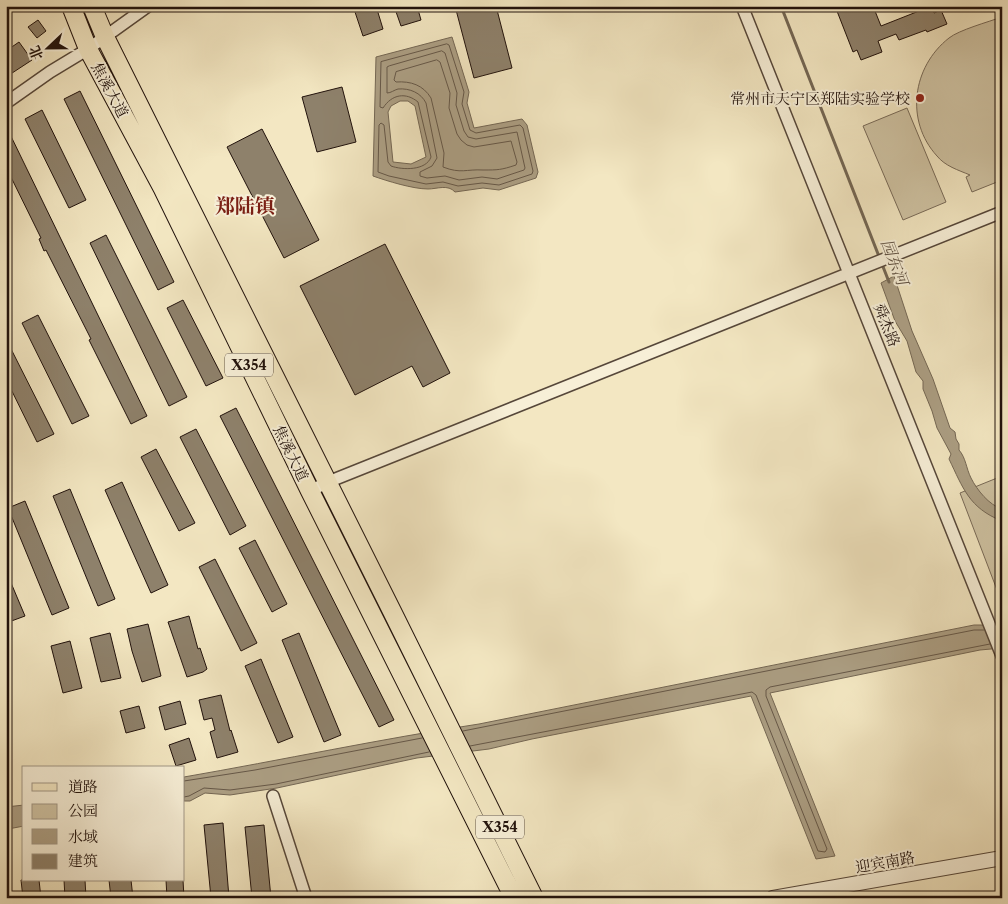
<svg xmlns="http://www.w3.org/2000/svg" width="1008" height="904" font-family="'Libre Caslon Text','Noto Serif SC',serif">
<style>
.green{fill:#cfc3a3;stroke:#786a58}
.water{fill:#ac9f84;stroke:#746754;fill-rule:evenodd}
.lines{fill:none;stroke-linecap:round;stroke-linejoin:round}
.shore{stroke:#665848;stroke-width:1}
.stream{stroke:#746754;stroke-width:3}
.building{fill:#8e816b;stroke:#21120c}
.minor-casing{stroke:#56473a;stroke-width:14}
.tertiary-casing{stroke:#56473a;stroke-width:16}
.primary-casing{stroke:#21120c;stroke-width:20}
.minor{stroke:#f7efd7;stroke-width:11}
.tertiary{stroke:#f7efd7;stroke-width:14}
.primary{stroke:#f3e7c2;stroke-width:18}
.poi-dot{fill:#8f2418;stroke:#f7efd7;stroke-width:2}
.labels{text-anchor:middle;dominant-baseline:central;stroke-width:4;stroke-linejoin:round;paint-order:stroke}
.shield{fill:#f7efd7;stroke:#615449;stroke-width:1}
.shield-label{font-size:14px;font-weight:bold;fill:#21120c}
.street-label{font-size:15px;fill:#21120c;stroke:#f7efd7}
.poi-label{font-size:15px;fill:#21120c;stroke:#f7efd7;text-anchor:end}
.water-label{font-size:16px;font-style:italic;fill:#605142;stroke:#f7efd7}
.district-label{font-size:20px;font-weight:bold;fill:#7a1f14;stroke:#f7efd7}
</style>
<rect width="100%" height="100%" fill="#f3e7c2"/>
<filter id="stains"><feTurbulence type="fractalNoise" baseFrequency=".004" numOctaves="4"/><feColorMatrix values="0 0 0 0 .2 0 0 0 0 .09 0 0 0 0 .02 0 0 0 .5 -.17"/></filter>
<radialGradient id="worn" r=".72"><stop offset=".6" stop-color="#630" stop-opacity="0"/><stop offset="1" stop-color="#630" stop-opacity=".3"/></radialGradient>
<!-- green -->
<path class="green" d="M 1002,17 L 1002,180 L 972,192 L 966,177 L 970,175 C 958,170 945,166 937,156 C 905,121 912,67 949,38 C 959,30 988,22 1002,17 Z
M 907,108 L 946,202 L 903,220 L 863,126 Z
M 1002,476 L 1002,603 L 960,493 Z"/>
<!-- water -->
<path class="water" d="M 452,37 L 469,92 L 467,103 L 474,128 L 522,119 L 527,125 L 538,172 L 536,178 L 499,190 L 483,188 L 455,192 C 448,184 437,189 428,189 C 413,189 387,181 373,176 L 376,57 ZM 400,101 L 408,101 L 415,106 L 426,157 L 411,164 L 393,162 L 388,112 L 391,106 Z
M 894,276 L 912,331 L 933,379 L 950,428 L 955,432 L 956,439 L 959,444 L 959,450 C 966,458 966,468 971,478 C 977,490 989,505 1002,509 L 1002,521 C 969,508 963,488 949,459 L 951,454 L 937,428 L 932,411 L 923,389 L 923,381 L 916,372 L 907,341 L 895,321 L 881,283 Z
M 974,625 L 1002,625 L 1002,648 L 980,650 L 770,693 L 835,856 L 816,859 L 751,696 L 532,739 L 489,749 L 417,758 L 277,788 L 230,795 L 205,793 L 190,801 L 184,801 L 184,777 C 282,760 380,739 479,724 Z
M 24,805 L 24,826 L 8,829 L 9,898 L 6,898 L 6,807 Z"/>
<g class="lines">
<!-- shore -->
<path class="shore" d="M 447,44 L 449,45 L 464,92 L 462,104 L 470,130 L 476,133 L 520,125 L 523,128 L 533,171 L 532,174 L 499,185 L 482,183 L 458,186 L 443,182 L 426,184 L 389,176 L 378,172 L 379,125 L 381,123 L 384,125 L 388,162 L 391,166 C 402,170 426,171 431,157 L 418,102 C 406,92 392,94 383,108 L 380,107 L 381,62 Z
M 442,51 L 445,53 L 457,93 L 456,105 L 464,131 L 468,137 L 476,139 L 517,132 L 525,168 L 524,170 L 497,179 L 482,177 L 459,180 L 445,176 L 427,178 L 420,176 L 420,172 L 432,166 L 437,158 L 426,103 C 421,93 410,88 398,89 C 394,90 391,93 387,93 L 387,67 L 389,66 Z
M 437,60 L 440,62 L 450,93 L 449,108 L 457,134 L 461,140 L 467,145 L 474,147 L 511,141 L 517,162 L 516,165 C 501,170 498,170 483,170 C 466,169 461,174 443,167 L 444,153 L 431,98 C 423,85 411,81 396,82 L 394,80 L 396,72 Z
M 463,731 L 974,630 L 984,630
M 470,746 L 752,692 L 756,695 L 818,851 L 825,852 L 827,849 L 766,696 L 766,690 L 770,687 L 990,644
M 184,781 L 255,770 L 422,738
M 184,797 L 189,796 L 204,788 L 230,790 L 276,784 L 429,752"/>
<!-- stream -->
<path class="stream" d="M 781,6 L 889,282"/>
</g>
<!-- building -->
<path class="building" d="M 353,6 L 376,6 L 383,29 L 363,36 Z
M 394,6 L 417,6 L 421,20 L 401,26 Z
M 455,6 L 496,6 L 512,68 L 474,78 Z
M 835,6 L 873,6 L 881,26 L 919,11 L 917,6 L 932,6 L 934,13 L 941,10 L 947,24 L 927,32 L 926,30 L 899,40 L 896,34 L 878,41 L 882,52 L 861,60 L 857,50 L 853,52 Z
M 38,20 L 46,31 L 37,38 L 28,27 Z
M 19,42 L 32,60 L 6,77 L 6,51 Z
M 342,87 L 356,142 L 317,152 L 302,97 Z
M 80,91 L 174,282 L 158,290 L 64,99 Z
M 42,110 L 86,200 L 69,208 L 25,119 Z
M 6,126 L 147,416 L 131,424 L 89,340 L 91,339 L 46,250 L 44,251 L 39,239 L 41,238 L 6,167 Z
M 262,129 L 319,240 L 284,258 L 227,147 Z
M 106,235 L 187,397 L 169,406 L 90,243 Z
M 385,244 L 450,373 L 423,387 L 412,366 L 355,395 L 300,286 Z
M 183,300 L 223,378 L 206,386 L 167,308 Z
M 38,315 L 89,416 L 72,424 L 22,323 Z
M 6,339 L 54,434 L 37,442 L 6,379 Z
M 236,408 L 394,720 L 379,727 L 220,416 Z
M 196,429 L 246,526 L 230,535 L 180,437 Z
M 156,449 L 195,523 L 179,531 L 141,457 Z
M 122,482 L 168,585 L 151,593 L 105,490 Z
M 70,489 L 115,599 L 98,606 L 53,496 Z
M 25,501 L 69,608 L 52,615 L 8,508 Z
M 255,540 L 287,604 L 272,612 L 239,548 Z
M 215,559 L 257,643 L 241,651 L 199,567 Z
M 6,571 L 25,616 L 6,623 Z
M 189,616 L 198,649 L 200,648 L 207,669 L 203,672 L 187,677 L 168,622 Z
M 148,624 L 161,676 L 142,682 L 132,651 L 127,629 Z
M 110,633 L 121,678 L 101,682 L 90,638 Z
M 299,633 L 341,735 L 324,742 L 282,640 Z
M 70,641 L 82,688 L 63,693 L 51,646 Z
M 261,659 L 293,737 L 278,743 L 245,666 Z
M 221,695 L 230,731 L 231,730 L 238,752 L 217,758 L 210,732 L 215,730 L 212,718 L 204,720 L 199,700 Z
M 180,701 L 186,724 L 165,730 L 159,707 Z
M 139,706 L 145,728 L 126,733 L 120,711 Z
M 189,738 L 196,760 L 176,766 L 169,745 Z
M 223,823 L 229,898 L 211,898 L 204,825 Z
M 264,825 L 271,898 L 252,898 L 245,827 Z
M 21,880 L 39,880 L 41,898 L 23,898 Z
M 64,880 L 85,880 L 86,898 L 65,898 Z
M 109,880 L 131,880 L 133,898 L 111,898 Z
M 166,880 L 183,880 L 184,898 L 167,898 Z"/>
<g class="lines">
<defs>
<path id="minor" d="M 742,6 L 1002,656
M 6,103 L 50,72 L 88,49 L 148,6
M 310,491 L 328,482 L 1002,212
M 273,796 L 306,898"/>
<path id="tertiary" d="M 773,898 L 1002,858"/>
<path id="primary" d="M 71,6 L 88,49 L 163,189 L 310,491 L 514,898
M 92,6 L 105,37 C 247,324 393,610 534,898"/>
</defs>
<!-- minor casing -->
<use href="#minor" class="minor-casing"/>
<!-- tertiary casing -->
<use href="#tertiary" class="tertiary-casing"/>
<!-- primary casing -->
<use href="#primary" class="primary-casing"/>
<!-- minor -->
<use href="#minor" class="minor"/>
<!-- tertiary -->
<use href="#tertiary" class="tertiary"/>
<!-- primary -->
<use href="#primary" class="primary"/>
</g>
<!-- markers -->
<circle class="poi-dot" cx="920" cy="98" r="5"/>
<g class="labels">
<!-- shield labels -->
<g class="shield">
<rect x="225" y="353.5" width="48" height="23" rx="4"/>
<rect x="476" y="815.5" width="48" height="23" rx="4"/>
</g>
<g class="shield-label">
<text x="249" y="365">X354</text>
<text x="500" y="827">X354</text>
</g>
<!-- street labels -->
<g class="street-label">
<text transform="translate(110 90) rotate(62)">焦溪大道</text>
<text transform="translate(887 325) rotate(68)">舜杰路</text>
<text transform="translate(291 453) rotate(64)">焦溪大道</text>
<text transform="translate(885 862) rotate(-10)">迎宾南路</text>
</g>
<!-- poi labels -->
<g class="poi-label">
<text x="910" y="98">常州市天宁区郑陆实验学校</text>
</g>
<!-- water labels -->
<g class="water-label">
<text transform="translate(895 262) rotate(69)">园东河</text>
</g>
<!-- district labels -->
<g class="district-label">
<text x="245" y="206">郑陆镇</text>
</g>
</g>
<!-- margin -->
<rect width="1008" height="904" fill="none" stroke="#f3e7c2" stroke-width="25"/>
<rect x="8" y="8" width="993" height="889" fill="none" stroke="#21120c" stroke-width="2.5"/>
<rect x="12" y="12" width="983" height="879" fill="none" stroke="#21120c"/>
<!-- legend -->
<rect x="22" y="766" width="162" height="115" fill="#f7efd7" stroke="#a19786"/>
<rect x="32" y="783" width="25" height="8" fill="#f3e7c2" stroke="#a19786"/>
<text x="68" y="792" font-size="15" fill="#21120c">道路</text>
<rect x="32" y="804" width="25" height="15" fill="#cfc3a3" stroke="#a19786"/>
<text x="68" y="816" font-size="15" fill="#21120c">公园</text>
<rect x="32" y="829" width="25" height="15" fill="#ac9f84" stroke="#a19786"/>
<text x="68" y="842" font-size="15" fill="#21120c">水域</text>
<rect x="32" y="854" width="25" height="15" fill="#8e816b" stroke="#a19786"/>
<text x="68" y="866" font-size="15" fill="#21120c">建筑</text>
<!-- north arrow -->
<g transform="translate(48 48) rotate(248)" stroke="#f7efd7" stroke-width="4" paint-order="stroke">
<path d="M0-4L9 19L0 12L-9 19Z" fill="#21120c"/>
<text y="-8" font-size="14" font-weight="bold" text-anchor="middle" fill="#21120c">北</text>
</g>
<rect width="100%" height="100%" filter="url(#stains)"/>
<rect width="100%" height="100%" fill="url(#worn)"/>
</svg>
